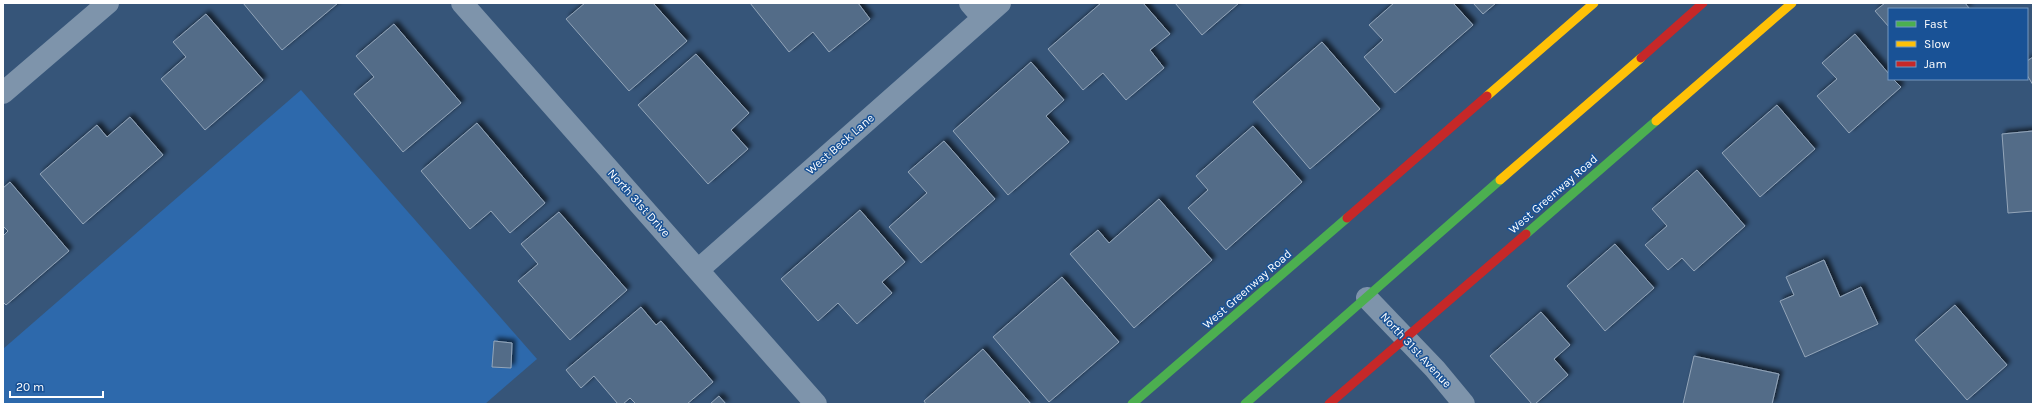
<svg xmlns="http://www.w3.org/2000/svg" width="2036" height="407" font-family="Karla,sans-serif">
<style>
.green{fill:#2d69ac}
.building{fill:#536c88;stroke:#93a5b9;filter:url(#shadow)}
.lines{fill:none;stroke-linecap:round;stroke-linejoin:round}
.street{stroke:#7e94ab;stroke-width:22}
.fast{stroke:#4caf50;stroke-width:9}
.slow{stroke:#ffc107;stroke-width:9}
.jam{stroke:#c62828;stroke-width:9}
.labels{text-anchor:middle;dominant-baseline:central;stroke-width:3;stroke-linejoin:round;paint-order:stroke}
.street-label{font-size:12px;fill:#fff;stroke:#195296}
</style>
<defs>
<filter id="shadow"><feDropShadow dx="3.5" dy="-3.5" stdDeviation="2" flood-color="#0009"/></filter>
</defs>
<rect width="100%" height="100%" fill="#365579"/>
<!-- green -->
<path class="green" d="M 301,90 L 537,359 L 485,404 L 3,404 L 3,349 Z"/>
<!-- building -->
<path class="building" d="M 243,3 L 338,3 L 282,50 Z
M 585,3 L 653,3 L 687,41 L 629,91 L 566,19 Z
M 750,3 L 858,3 L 870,19 L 829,52 L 813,32 L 789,52 Z
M 1101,3 L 1143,3 L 1170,34 L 1150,50 L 1164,68 L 1126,100 L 1103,73 L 1083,90 L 1048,49 Z
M 1175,3 L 1239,3 L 1202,35 Z
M 1394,3 L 1453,3 L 1473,25 L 1395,93 L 1364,57 L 1383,40 L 1369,25 Z
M 1473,3 L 1496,3 L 1483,14 Z
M 1885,3 L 1965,3 L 1969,8 L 1889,9 L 1889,27 L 1875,11 Z
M 206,14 L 263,80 L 205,130 L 161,79 L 186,57 L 173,42 Z
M 394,24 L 461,103 L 403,152 L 354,94 L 374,77 L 356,56 Z
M 1855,34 L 1889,74 L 1889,79 L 1893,79 L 1901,87 L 1849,133 L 1817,96 L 1837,79 L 1822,63 Z
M 1322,42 L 1380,109 L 1310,169 L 1253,102 Z
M 696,54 L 749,113 L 731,130 L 748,149 L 708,184 L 638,105 Z
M 2033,57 L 2033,85 L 2027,75 L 2027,61 Z
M 1031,62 L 1064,100 L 1046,116 L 1069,142 L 1008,195 L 953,131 Z
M 1777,105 L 1815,149 L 1760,197 L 1722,153 Z
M 130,117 L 163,155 L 83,224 L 40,174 L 97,125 L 107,137 Z
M 477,123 L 545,203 L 510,233 L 491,211 L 470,229 L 421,171 Z
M 1253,126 L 1302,182 L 1226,250 L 1188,208 L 1208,190 L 1196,176 Z
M 2033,131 L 2033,211 L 2008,213 L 2002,134 Z
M 944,141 L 995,199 L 921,263 L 889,227 L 927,193 L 908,172 Z
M 1697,170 L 1745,226 L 1694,271 L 1682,258 L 1668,270 L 1645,245 L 1667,226 L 1652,209 Z
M 10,182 L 69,251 L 6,305 L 3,302 L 3,236 L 8,231 L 3,226 L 3,188 Z
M 1159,199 L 1212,260 L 1134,328 L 1070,254 L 1098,230 L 1109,243 Z
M 860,210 L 905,262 L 882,282 L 892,293 L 857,324 L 838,303 L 818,321 L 781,279 Z
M 559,212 L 627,290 L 570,340 L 518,281 L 538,264 L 521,244 Z
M 1615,244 L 1654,288 L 1605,331 L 1567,286 Z
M 1824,260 L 1840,297 L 1861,287 L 1878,324 L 1805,357 L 1780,301 L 1794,295 L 1786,277 Z
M 1062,277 L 1119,342 L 1049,402 L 993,337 Z
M 1955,305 L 2007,365 L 1967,400 L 1915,340 Z
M 641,307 L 656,325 L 661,321 L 713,382 L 687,404 L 636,404 L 630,398 L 623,404 L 618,404 L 594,376 L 581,388 L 566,370 Z
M 1541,312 L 1570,345 L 1554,359 L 1568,375 L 1535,404 L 1532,404 L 1490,356 Z
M 494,341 L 512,343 L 511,368 L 492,367 Z
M 983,349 L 1031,404 L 926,404 L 924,401 Z
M 1694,356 L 1779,374 L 1772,404 L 1683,404 Z
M 719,396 L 726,404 L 710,404 Z"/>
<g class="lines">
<!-- street -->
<path class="street" d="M 462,3 L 816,404
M 970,3 L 983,18
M 3,93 L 108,3
M 698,270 L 1000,3
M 1367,298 L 1435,369 L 1464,404"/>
<!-- fast -->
<path class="fast" d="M 1526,234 L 1656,121
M 1132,404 L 1347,218
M 1245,404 L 1500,180"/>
<!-- slow -->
<path class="slow" d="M 1487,96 L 1594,3
M 1656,121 L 1792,3
M 1500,180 L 1641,58"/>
<!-- jam -->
<path class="jam" d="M 1641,58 L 1703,3
M 1347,218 L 1487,96
M 1329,404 L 1526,234"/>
</g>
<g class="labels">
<!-- street labels -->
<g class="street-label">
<text transform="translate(840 144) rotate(-41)">West Beck Lane</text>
<text transform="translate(1553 194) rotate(-41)">West Greenway Road</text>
<text transform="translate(639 203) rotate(48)">North 31st Drive</text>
<text transform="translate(1247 289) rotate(-41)">West Greenway Road</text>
<text transform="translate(1416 350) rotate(47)">North 31st Avenue</text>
</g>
</g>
<!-- border -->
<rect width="2036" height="407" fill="none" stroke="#ffffff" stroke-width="8"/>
<!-- legend -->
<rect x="1888" y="8" width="140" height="72" fill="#195296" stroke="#7597c0"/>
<rect x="1896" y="21" width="20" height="6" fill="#4caf50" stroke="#7597c0"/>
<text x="1924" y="28" font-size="12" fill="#ffffff">Fast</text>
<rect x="1896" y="41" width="20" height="6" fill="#ffc107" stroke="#7597c0"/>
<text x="1924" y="48" font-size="12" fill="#ffffff">Slow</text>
<rect x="1896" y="61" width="20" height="6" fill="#c62828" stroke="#7597c0"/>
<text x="1924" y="68" font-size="12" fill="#ffffff">Jam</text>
<!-- scale -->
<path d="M10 391v6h93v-6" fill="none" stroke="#ffffff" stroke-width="2"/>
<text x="16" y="391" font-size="12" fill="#ffffff" stroke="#195296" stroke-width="3" paint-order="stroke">20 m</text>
</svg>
